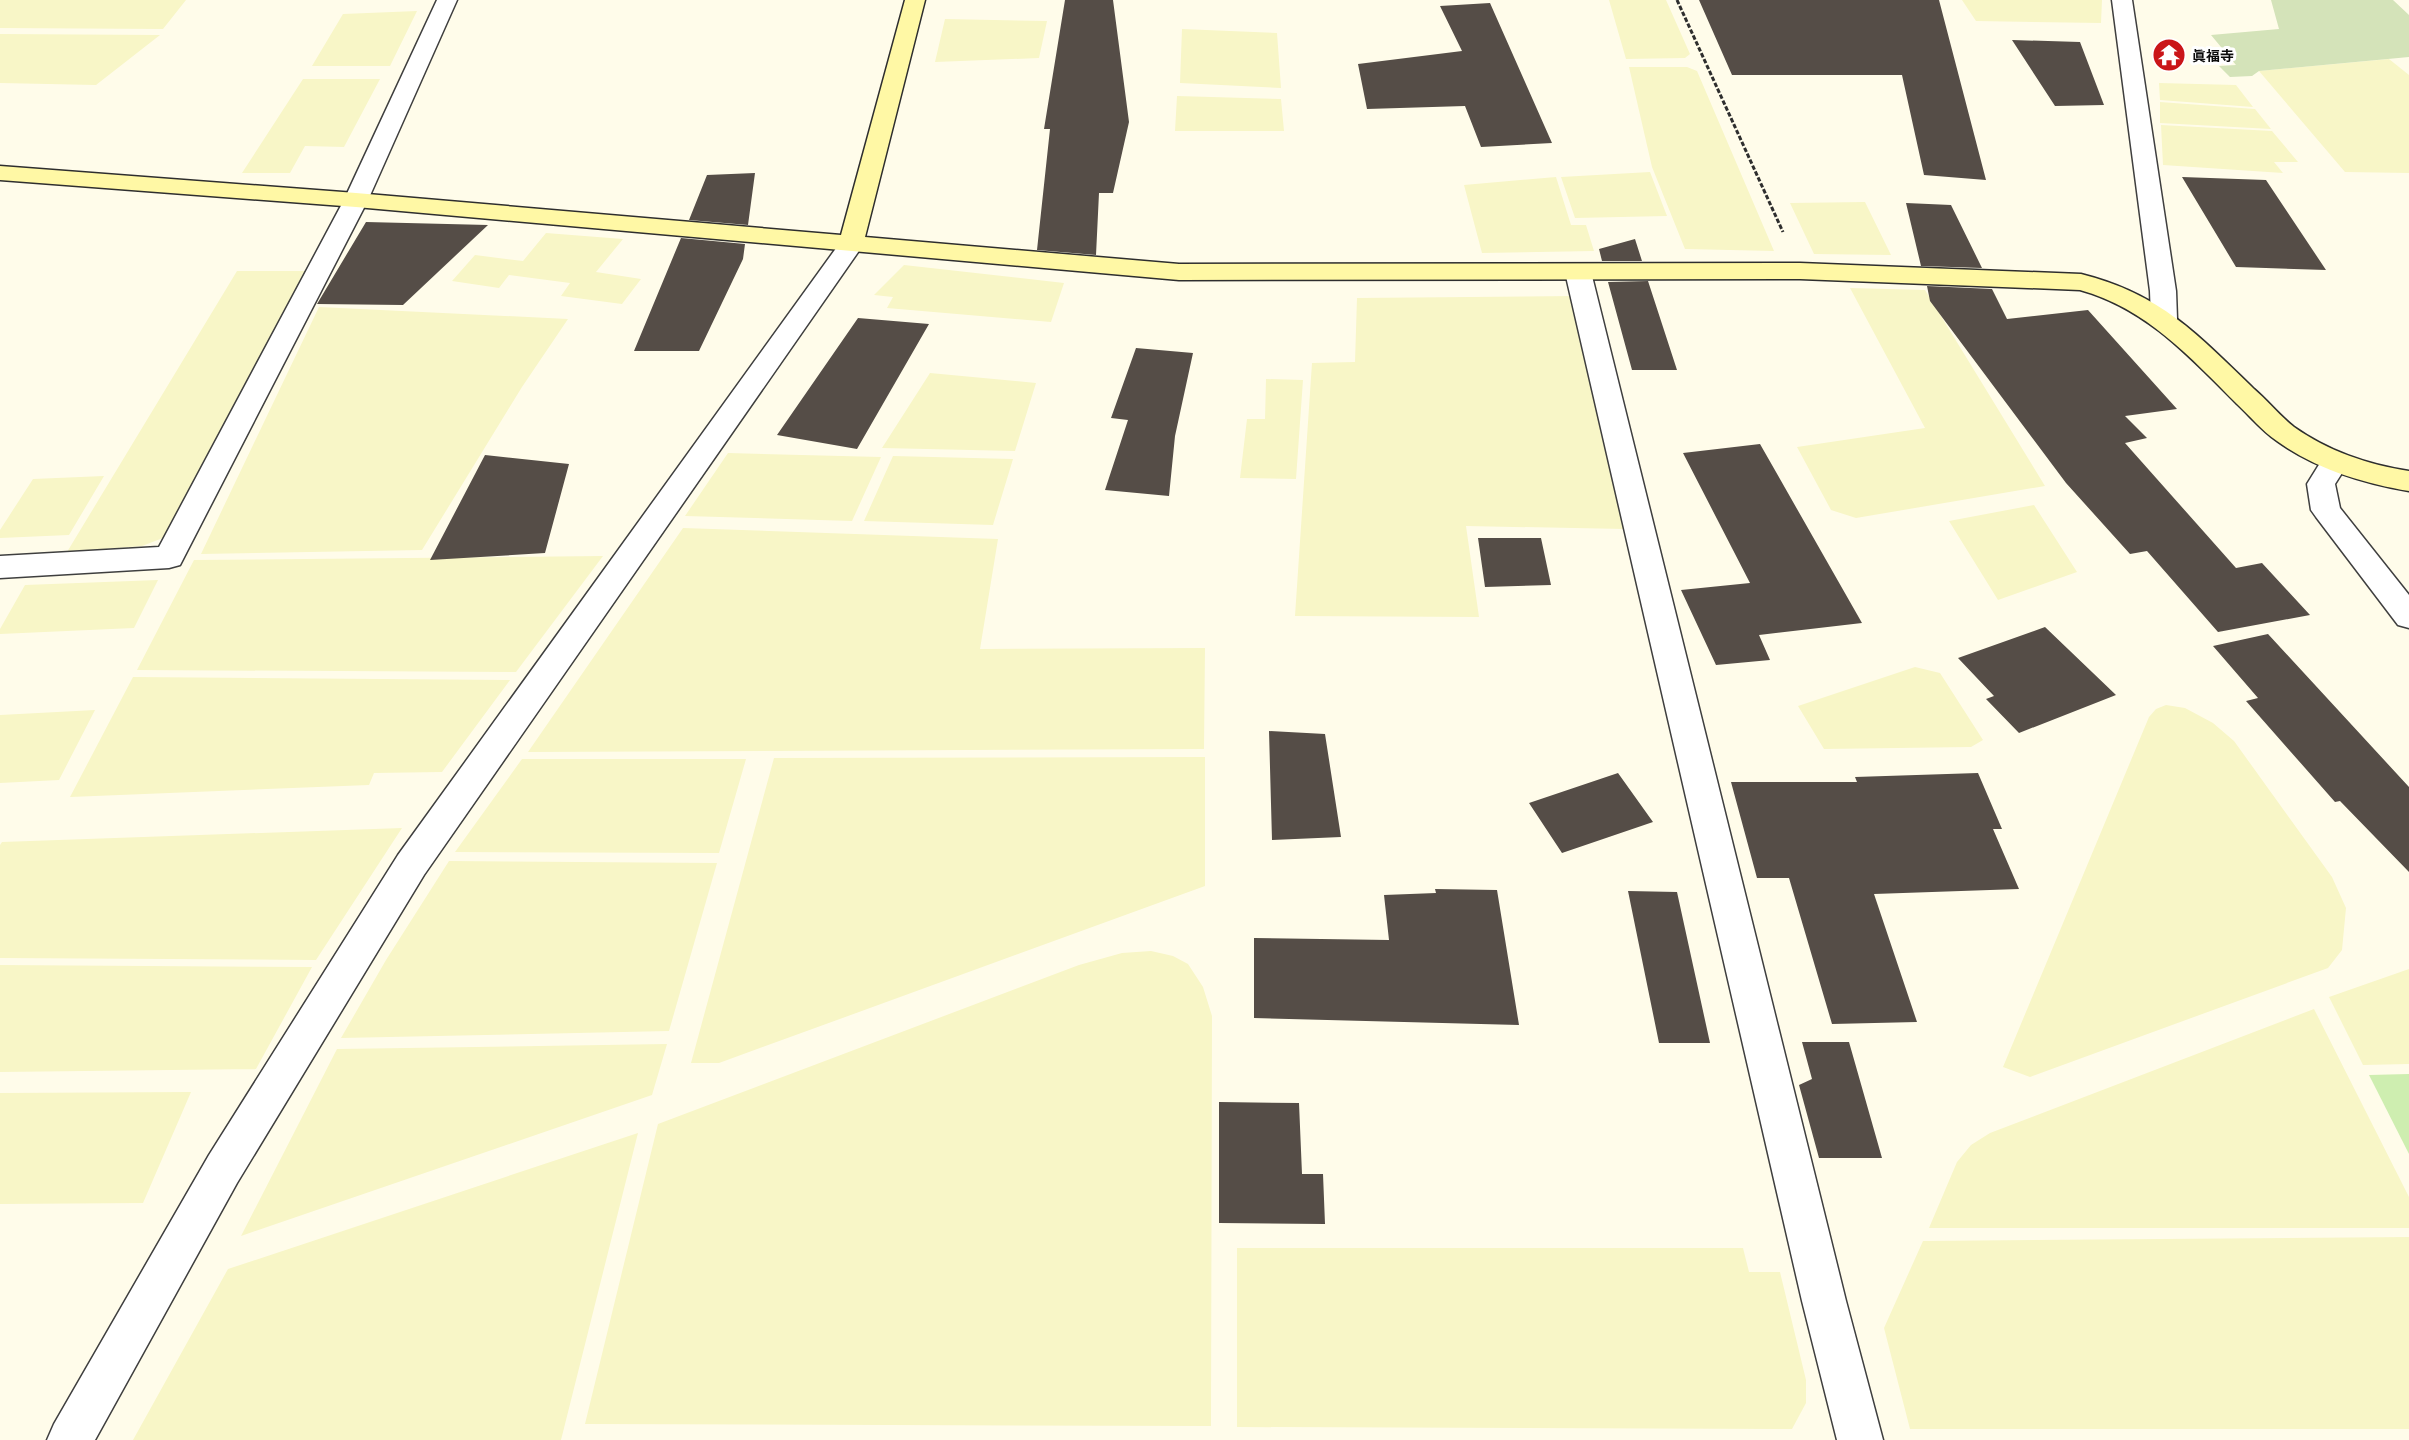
<svg xmlns="http://www.w3.org/2000/svg" width="2409" height="1440" font-family="Georgia,'Noto Sans JP',serif">
<style>
.farmland{fill:#f8f6c7}
.green{fill:#ceeeb0}
.cemetery{fill:#d4e3b9}
.building{fill:#554d47}
.lines{fill:none;stroke-linecap:round;stroke-linejoin:round}
.street-casing{stroke:#3f3f3f;stroke-width:3}
.secondary-casing{stroke:#2e2e2e;stroke-width:3}
.path{stroke:#2e2e2e;stroke-width:3;stroke-dasharray:4.5 2;stroke-linecap:butt}
.street{fill:#fff;fill-rule:evenodd}
.secondary{fill:#fff8a5;fill-rule:evenodd}
.labels{text-anchor:middle;dominant-baseline:central;stroke-width:6;stroke-linejoin:round;paint-order:stroke}
.far-poi-label{font-size:14px;font-weight:bold;fill:#0c0c0c;stroke:#fff;text-anchor:start}
</style>
<rect width="100%" height="100%" fill="#fffcea"/>
<!-- farmland -->
<path class="farmland" d="M 0,0 L 186,0 L 163,29 L 0,28 Z
M 1609,0 L 1666,0 L 1690,54 L 1685,58 L 1626,59 Z
M 1962,0 L 2102,0 L 2101,23 L 1976,21 Z
M 417,11 L 390,66 L 312,66 L 343,14 Z
M 945,19 L 1047,21 L 1039,58 L 935,62 Z
M 1182,29 L 1277,33 L 1281,88 L 1180,83 Z
M 0,34 L 160,35 L 96,85 L 0,83 Z
M 2389,59 L 2409,75 L 2409,173 L 2345,172 L 2259,71 Z
M 1629,67 L 1687,67 L 1697,71 L 1774,251 L 1685,249 L 1652,167 Z
M 303,79 L 380,79 L 344,147 L 305,146 L 290,173 L 242,173 Z
M 2159,83 L 2236,85 L 2253,107 L 2160,100 Z
M 1177,96 L 1281,99 L 1284,131 L 1175,131 Z
M 2160,102 L 2255,109 L 2271,129 L 2160,123 Z
M 2161,125 L 2272,131 L 2298,162 L 2274,162 L 2283,173 L 2163,165 Z
M 1650,172 L 1667,216 L 1575,218 L 1561,177 Z
M 1556,177 L 1571,225 L 1586,225 L 1594,251 L 1482,253 L 1464,185 Z
M 1865,202 L 1891,255 L 1814,254 L 1790,203 Z
M 546,233 L 623,239 L 596,272 L 641,279 L 622,304 L 561,296 L 570,283 L 509,275 L 499,288 L 452,281 L 475,255 L 523,261 Z
M 904,265 L 1064,283 L 1051,322 L 887,308 L 893,297 L 874,295 Z
M 237,271 L 307,271 L 179,526 L 163,538 L 142,546 L 67,552 Z
M 1850,288 L 1925,290 L 2045,486 L 1856,518 L 1831,510 L 1797,447 L 1925,428 Z
M 1575,296 L 1625,529 L 1466,526 L 1479,617 L 1295,616 L 1312,363 L 1355,362 L 1357,298 Z
M 319,307 L 568,319 L 522,387 L 422,550 L 201,554 Z
M 930,373 L 1036,383 L 1015,451 L 882,448 Z
M 1266,379 L 1303,380 L 1296,479 L 1240,478 L 1247,419 L 1265,419 Z
M 728,453 L 881,457 L 852,521 L 685,516 Z
M 893,456 L 1013,459 L 993,525 L 864,521 Z
M 104,476 L 69,535 L 0,538 L 0,530 L 33,479 Z
M 2034,505 L 2077,572 L 1998,600 L 1949,521 Z
M 683,528 L 998,539 L 980,649 L 1205,648 L 1204,749 L 528,752 Z
M 603,556 L 516,672 L 137,670 L 194,560 Z
M 158,580 L 134,628 L 0,634 L 0,629 L 25,585 Z
M 1915,667 L 1940,673 L 1983,740 L 1971,747 L 1824,749 L 1798,706 Z
M 133,677 L 510,680 L 442,772 L 374,773 L 369,785 L 70,797 Z
M 2166,705 L 2185,708 L 2213,723 L 2234,741 L 2332,877 L 2346,908 L 2342,950 L 2328,968 L 2030,1077 L 2003,1067 L 2149,717 L 2156,709 Z
M 95,710 L 59,780 L 0,783 L 0,715 Z
M 1205,757 L 1205,886 L 719,1063 L 691,1063 L 774,758 Z
M 522,759 L 746,759 L 719,853 L 455,852 Z
M 402,828 L 316,960 L 0,958 L 0,845 L 2,842 Z
M 449,861 L 717,863 L 669,1031 L 341,1038 L 386,960 Z
M 1151,951 L 1173,956 L 1188,964 L 1203,987 L 1212,1016 L 1211,1426 L 585,1424 L 658,1124 L 1079,965 L 1122,953 Z
M 0,965 L 312,967 L 256,1069 L 0,1072 Z
M 2409,969 L 2409,1064 L 2363,1065 L 2329,997 Z
M 2314,1009 L 2409,1197 L 2409,1228 L 1929,1228 L 1957,1162 L 1971,1145 L 1990,1133 Z
M 667,1044 L 652,1095 L 241,1236 L 337,1049 Z
M 191,1092 L 143,1203 L 0,1204 L 0,1093 Z
M 638,1133 L 561,1440 L 133,1440 L 228,1269 Z
M 2409,1237 L 2409,1429 L 1910,1429 L 1884,1328 L 1923,1241 Z
M 1237,1248 L 1743,1248 L 1749,1272 L 1780,1272 L 1806,1380 L 1806,1403 L 1792,1429 L 1237,1427 Z"/>
<!-- green -->
<path class="green" d="M 2409,1074 L 2409,1154 L 2369,1075 Z"/>
<!-- cemetery -->
<path class="cemetery" d="M 2271,0 L 2393,0 L 2409,15 L 2409,57 L 2259,71 L 2252,76 L 2230,77 L 2219,66 L 2236,65 L 2211,35 L 2279,29 Z"/>
<!-- building -->
<path class="building" d="M 1065,0 L 1113,0 L 1129,122 L 1113,193 L 1099,193 L 1096,255 L 1037,250 L 1050,129 L 1044,129 Z
M 1699,0 L 1939,0 L 1986,180 L 1924,175 L 1902,75 L 1732,75 Z
M 1490,3 L 1552,143 L 1481,147 L 1465,106 L 1367,109 L 1358,64 L 1462,51 L 1440,6 Z
M 2012,40 L 2080,42 L 2104,105 L 2055,106 Z
M 755,173 L 748,225 L 689,220 L 707,175 Z
M 2182,177 L 2266,180 L 2326,270 L 2236,267 Z
M 1906,203 L 1951,205 L 1982,268 L 1921,266 Z
M 366,222 L 488,225 L 403,305 L 317,304 Z
M 681,238 L 745,244 L 743,259 L 699,351 L 634,351 Z
M 1635,239 L 1642,261 L 1602,261 L 1599,249 Z
M 1648,281 L 1677,370 L 1632,370 L 1608,282 Z
M 1927,286 L 1992,289 L 2007,319 L 2088,310 L 2177,409 L 2125,416 L 2147,438 L 2125,443 L 2236,568 L 2262,563 L 2310,615 L 2218,632 L 2147,551 L 2130,554 L 2066,483 L 1930,301 Z
M 858,318 L 929,324 L 857,449 L 777,435 Z
M 1136,348 L 1193,353 L 1175,436 L 1169,496 L 1105,490 L 1128,420 L 1111,418 Z
M 1760,444 L 1862,623 L 1759,635 L 1770,660 L 1716,665 L 1681,590 L 1750,583 L 1683,453 Z
M 485,455 L 569,464 L 545,553 L 430,560 Z
M 1478,538 L 1541,538 L 1551,585 L 1485,587 Z
M 2045,627 L 2116,695 L 2019,733 L 1986,699 L 1994,696 L 1958,658 Z
M 2268,634 L 2409,787 L 2409,872 L 2340,801 L 2335,802 L 2246,701 L 2258,698 L 2213,646 Z
M 1269,731 L 1325,734 L 1341,837 L 1272,840 Z
M 1618,773 L 1653,822 L 1562,853 L 1529,803 Z
M 1978,773 L 2002,829 L 1993,829 L 2019,889 L 1874,894 L 1917,1022 L 1832,1024 L 1789,878 L 1757,878 L 1731,782 L 1857,782 L 1855,777 Z
M 1435,889 L 1497,890 L 1519,1025 L 1254,1018 L 1254,938 L 1389,940 L 1384,895 L 1436,893 Z
M 1628,891 L 1677,892 L 1710,1043 L 1659,1043 Z
M 1802,1042 L 1849,1042 L 1882,1158 L 1819,1158 L 1799,1085 L 1812,1079 Z
M 1219,1102 L 1299,1103 L 1302,1174 L 1323,1174 L 1325,1224 L 1219,1223 Z"/>
<g class="lines">
<defs>
<path id="street" d="M 437,0 L 457,0 L 368,200 L 180,565 L 169,568 L 0,578 L 0,556 L 159,547 L 344,200 Z
M 2112,0 L 2132,0 L 2176,291 L 2177,319 L 2173,325 L 2164,327 L 2155,325 L 2151,319 L 2150,291 Z
M 851,238 L 860,240 L 863,245 L 424,875 L 237,1183 L 95,1440 L 47,1440 L 54,1424 L 209,1155 L 398,855 L 842,240 Z
M 1578,264 L 1587,267 L 1591,272 L 1846,1301 L 1883,1440 L 1837,1440 L 1802,1301 L 1565,272 L 1569,267 Z
M 2335,452 L 2345,455 L 2349,462 L 2335,484 L 2340,508 L 2409,595 L 2409,628 L 2398,625 L 2316,517 L 2311,510 L 2307,484 L 2325,455 Z"/>
<path id="secondary" d="M 905,0 L 925,0 L 865,237 L 1179,264 L 1800,263 L 2081,274 C 2161,294 2197,334 2254,389 C 2268,401 2280,416 2294,427 C 2328,451 2369,465 2409,471 L 2409,491 C 2363,483 2316,469 2277,441 C 2262,431 2250,416 2237,404 C 2190,357 2146,308 2080,290 L 1800,279 L 1179,280 L 356,207 L 0,180 L 0,166 L 356,193 L 841,235 Z"/>
</defs>
<!-- street casing -->
<use href="#street" class="street-casing"/>
<!-- secondary casing -->
<use href="#secondary" class="secondary-casing"/>
<!-- path -->
<path class="path" d="M 1677,0 L 1783,232"/>
<!-- street -->
<use href="#street" class="street"/>
<!-- secondary -->
<use href="#secondary" class="secondary"/>
</g>
<!-- icons -->
<defs>
<symbol id="temple-disc" viewBox="-11 -11 22 22"><circle r="9.5" fill="#ca1518" stroke="#fff"/><path d="M0-6L5-2H3V0L6.5 2.5H4V6H1.5V3h-3V6H-4V2.5H-6.5L-3 0V-2H-5Z" fill="#fff"/></symbol>
</defs>
<g fill-rule="evenodd">
<use href="#temple-disc" x="2150" y="36" width="38" height="38"/>
</g>
<g class="labels">
<!-- far-poi labels -->
<g class="far-poi-label">
<text x="2192" y="55">眞福寺</text>
</g>
</g>
</svg>
